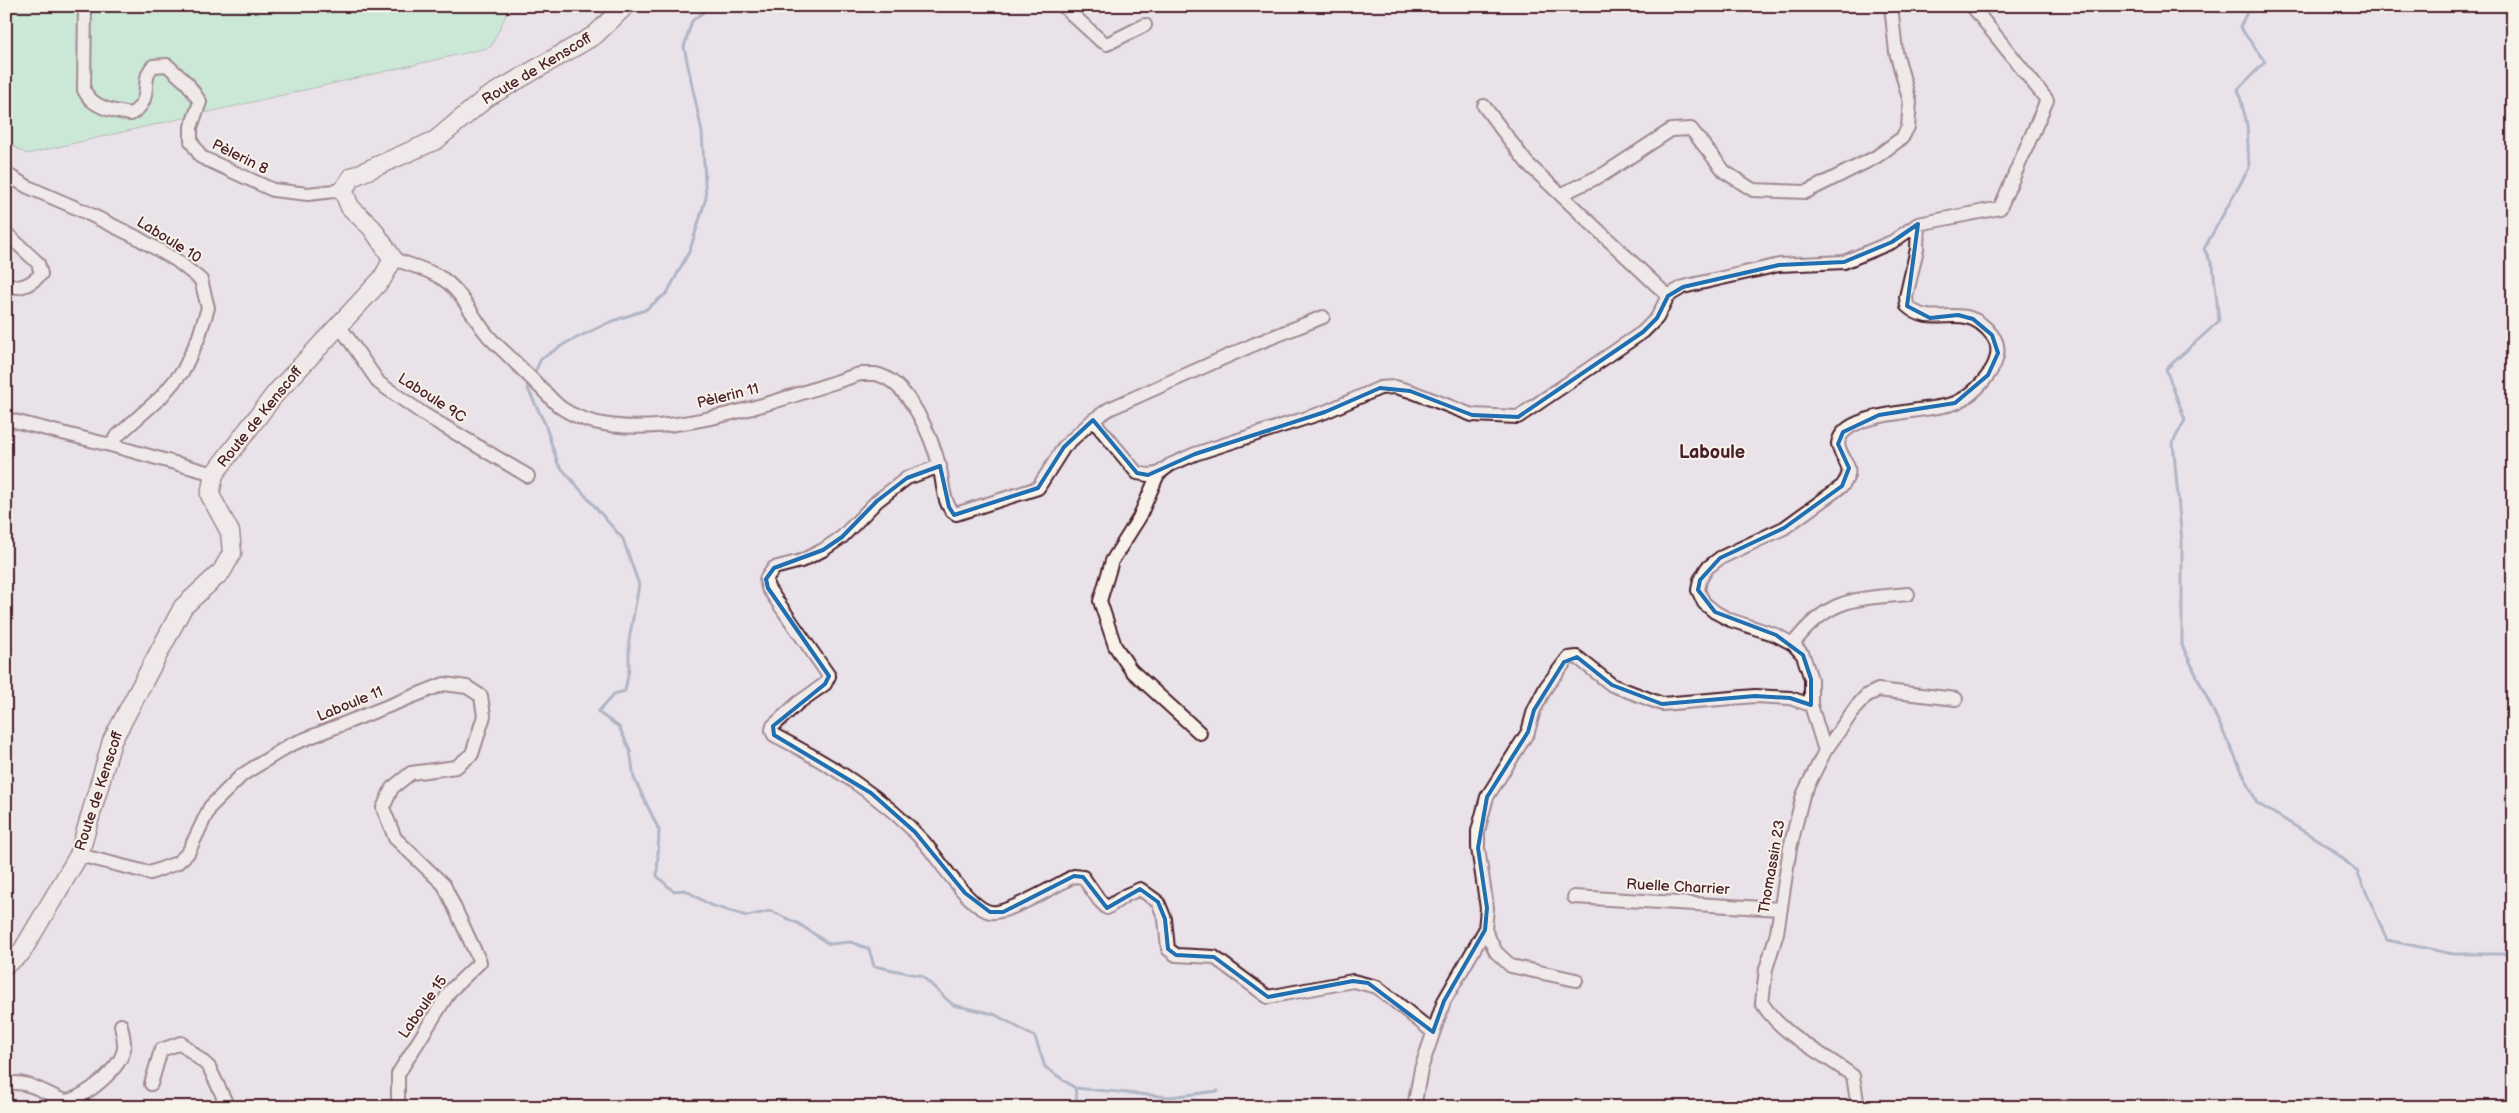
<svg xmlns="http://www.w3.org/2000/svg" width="2519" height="1113" font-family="'Balsamiq Sans',sans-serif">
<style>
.green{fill:#a7f0bf;stroke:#788875}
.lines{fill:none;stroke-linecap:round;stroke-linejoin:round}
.stream{stroke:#6d819b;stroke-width:3}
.street-casing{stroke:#4a1f2b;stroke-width:16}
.secondary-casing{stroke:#4a1f2b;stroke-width:21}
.street{stroke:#f7f3e8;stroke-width:12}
.secondary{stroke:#f7f3e8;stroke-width:18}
.marked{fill:none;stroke:#1f6fb2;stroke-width:4;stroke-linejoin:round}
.labels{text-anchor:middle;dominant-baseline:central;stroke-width:4;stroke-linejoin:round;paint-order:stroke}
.street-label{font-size:15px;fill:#4a1f2b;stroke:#f7f3e8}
.quarter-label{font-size:18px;font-weight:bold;fill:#4a1f2b;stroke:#f7f3e8}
</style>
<rect width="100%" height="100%" fill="#e9e2e9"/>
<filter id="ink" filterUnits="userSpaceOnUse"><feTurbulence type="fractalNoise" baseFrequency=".02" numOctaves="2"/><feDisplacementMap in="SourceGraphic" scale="10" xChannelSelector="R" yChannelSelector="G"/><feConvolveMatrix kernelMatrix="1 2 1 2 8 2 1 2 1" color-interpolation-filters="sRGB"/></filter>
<g filter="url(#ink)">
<!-- green -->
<path class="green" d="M 6,6 L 510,6 L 491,47 L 27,154 L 6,142 Z"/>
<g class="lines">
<!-- stream -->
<path class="stream" d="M 2250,6 L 2240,27 L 2265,62 L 2238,89 L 2247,124 L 2249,168 L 2204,249 L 2213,266 L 2219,321 L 2166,369 L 2185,420 L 2173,442 L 2182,542 L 2182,645 L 2257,803 L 2328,846 L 2357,871 L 2387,940 L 2453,954 L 2513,954
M 533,376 L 541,359 L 566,343 L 610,322 L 645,310 L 667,293 L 690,250 L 706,198 L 702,132 L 684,47 L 692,21 L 711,6
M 530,381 L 527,387 L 545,424 L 558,464 L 623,539 L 639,585 L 629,640 L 629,670 L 625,691 L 614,694 L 598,712 L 619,727 L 630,750 L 634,778 L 659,830 L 657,876 L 673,891 L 685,890 L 710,905 L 747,916 L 771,911 L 799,924 L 829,944 L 851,942 L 869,949 L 874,966 L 922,976 L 953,1005 L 994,1014 L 1035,1037 L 1045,1067 L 1075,1088 L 1078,1107
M 1075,1088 L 1170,1097 L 1218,1091"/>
<defs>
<path id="street" d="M 85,6 L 84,90 C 92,108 113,111 131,114 C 155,99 139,81 153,66 L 167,65 L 188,84 L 200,102 L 191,127 L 191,141 L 201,157 L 273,190 L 308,194 L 343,190
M 1063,6 L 1100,40 L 1107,44 L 1145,25
M 1484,106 L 1527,163 L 1668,296
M 6,174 L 28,187 L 81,210 L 136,237 L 176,260 L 201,280 L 208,308 L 198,339 L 183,371 L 161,397 L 115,438 L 114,446 L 214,474
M 1562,194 L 1604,174 L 1671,130 L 1691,129 L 1725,172 L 1753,190 L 1806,192 L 1876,157 L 1902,138 L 1908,127 L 1910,102 L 1896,52 L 1891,6
M 6,233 L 38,263 L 41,274 C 32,283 18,293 6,282
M 393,259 C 410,265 428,269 443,279 C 465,294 474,322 492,340 C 509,356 525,372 541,388 C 548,395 555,404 563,409 C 636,456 784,398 860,374 C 865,374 870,374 875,374 C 909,380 933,440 940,469 C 943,482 943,507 956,514 L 1038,488 L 1064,447 L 1093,420 L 1109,409 L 1255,344 L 1323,317
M 339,325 L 379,383 L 425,415 L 528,476
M 6,419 L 114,446
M 1093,420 L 1137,473 L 1148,475 L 1158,474 L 1170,465 L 1195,454 L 1325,412 L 1380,388 L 1395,387 L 1410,391 L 1472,415 L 1518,417 L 1643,332 L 1657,318 L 1668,296 L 1683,287 L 1779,265 L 1844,262 L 1892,242 L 1918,224 L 2000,208 L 2047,100 L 1972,6
M 940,466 L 907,478 L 877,501 L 842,537 L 823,550 L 801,561 L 774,568 L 766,579 L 768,588 L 829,676 L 825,684 L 798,703 L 773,726 L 772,730 L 774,735 C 828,763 883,796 924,842 C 939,859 970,909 991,912 C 1007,915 1058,884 1074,876 L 1083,877 L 1099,900 L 1107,908 L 1126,895 L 1140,889 L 1158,902 L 1165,919 L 1168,949 L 1176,955 L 1214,957 L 1268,997 L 1353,981 L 1377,987 L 1433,1032
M 1158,474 L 1139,518 L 1112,561 L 1100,601 L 1115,646 L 1131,670 L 1200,733
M 1793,644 C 1828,598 1853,599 1908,594
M 1825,751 L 1811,705 L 1811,679 L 1803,655 L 1793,644 L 1776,635 L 1730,620 L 1715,612 L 1704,603 L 1698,590 L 1700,580 L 1707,568 L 1720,558 L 1784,528 L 1842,486 C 1857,466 1842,463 1838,444 C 1841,410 1930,413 1955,403 C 1970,397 1985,382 1993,367 C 1998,357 2000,345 1992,335 C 1963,297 1935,332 1907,306 L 1906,297 L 1917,249 L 1918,224
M 79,855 L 150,873 L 177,863 L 188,853 L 210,807 L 242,775 L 290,745 L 444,684 L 467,687 L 481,696 L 484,716 L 472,754 L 456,767 L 411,773 L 392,788 L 383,808 L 395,838 L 444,885 L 480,962 L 450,991 L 398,1074 L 398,1107
M 1574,897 L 1781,909
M 1576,980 L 1511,966 L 1496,952 L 1485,930 L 1487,908 L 1478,848 L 1478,831 L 1487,797 L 1528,732 L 1534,710 L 1546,687 L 1568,658 L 1577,657 L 1612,685 L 1662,704 L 1755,696 L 1790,698 L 1811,705
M 6,1084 C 28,1079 46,1094 65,1101 C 84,1099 122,1068 124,1048 C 125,1041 122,1032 121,1025
M 151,1084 L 161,1050 L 181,1043 L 209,1067 L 228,1107
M 1414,1107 L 1421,1069 L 1444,1001 L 1485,930
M 1858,1107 L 1853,1076 C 1822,1052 1783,1037 1762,1003 L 1766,969 L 1777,933 L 1790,848 L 1803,795 L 1825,751 L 1856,707 L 1866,696 L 1878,690 L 1956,699"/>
<path id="secondary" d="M 6,964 L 21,953 L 79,855 L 112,741 L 183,607 L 222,571 L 232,553 L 230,532 L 210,495 L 214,474 L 275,394 L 382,279 L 393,259 L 372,228 L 350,207 L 343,190 L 352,177 L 436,140 L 486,98 L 595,35 L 625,6"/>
</defs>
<!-- street casing -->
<use href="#street" class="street-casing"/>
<!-- secondary casing -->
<use href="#secondary" class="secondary-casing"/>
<!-- street -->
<use href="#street" class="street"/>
<!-- secondary -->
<use href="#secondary" class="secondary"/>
</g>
</g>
<!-- marked area -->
<path d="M0 0H2519V1113H0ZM 1918,224 L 1907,306 L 1930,318 L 1958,315 L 1973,319 L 1992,335 L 1998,353 L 1988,375 L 1955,403 L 1879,415 L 1843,432 L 1838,444 L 1849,468 L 1842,486 L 1784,528 L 1720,558 L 1700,580 L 1698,590 L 1715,612 L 1776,635 L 1803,655 L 1811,679 L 1811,705 L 1790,698 L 1755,696 L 1662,704 L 1612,685 L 1577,657 L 1564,662 L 1534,710 L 1528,732 L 1487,797 L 1478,848 L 1487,908 L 1485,930 L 1444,1001 L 1433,1032 L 1368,983 L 1353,981 L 1268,997 L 1214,957 L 1176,955 L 1168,949 L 1165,919 L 1158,902 L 1140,889 L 1107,908 L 1083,877 L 1074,876 L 1003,912 L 990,912 L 965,893 L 915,832 L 871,793 L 774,735 L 773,726 L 825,684 L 829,676 L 768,588 L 766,579 L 774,568 L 823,550 L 842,537 L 877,501 L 907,478 L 940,466 L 949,507 L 954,515 L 1038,488 L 1064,447 L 1093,420 L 1137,473 L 1148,475 L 1195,454 L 1325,412 L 1380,388 L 1410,391 L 1472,415 L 1518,417 L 1643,332 L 1657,318 L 1668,296 L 1683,287 L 1779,265 L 1844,262 L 1892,242 Z" fill="#e9e2e9" fill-opacity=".55" fill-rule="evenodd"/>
<path class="marked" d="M 1918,224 L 1907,306 L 1930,318 L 1958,315 L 1973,319 L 1992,335 L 1998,353 L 1988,375 L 1955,403 L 1879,415 L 1843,432 L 1838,444 L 1849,468 L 1842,486 L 1784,528 L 1720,558 L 1700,580 L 1698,590 L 1715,612 L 1776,635 L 1803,655 L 1811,679 L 1811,705 L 1790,698 L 1755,696 L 1662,704 L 1612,685 L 1577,657 L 1564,662 L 1534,710 L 1528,732 L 1487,797 L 1478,848 L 1487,908 L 1485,930 L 1444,1001 L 1433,1032 L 1368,983 L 1353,981 L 1268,997 L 1214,957 L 1176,955 L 1168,949 L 1165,919 L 1158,902 L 1140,889 L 1107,908 L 1083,877 L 1074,876 L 1003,912 L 990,912 L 965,893 L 915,832 L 871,793 L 774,735 L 773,726 L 825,684 L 829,676 L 768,588 L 766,579 L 774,568 L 823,550 L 842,537 L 877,501 L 907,478 L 940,466 L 949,507 L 954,515 L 1038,488 L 1064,447 L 1093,420 L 1137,473 L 1148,475 L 1195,454 L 1325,412 L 1380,388 L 1410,391 L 1472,415 L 1518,417 L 1643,332 L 1657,318 L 1668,296 L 1683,287 L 1779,265 L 1844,262 L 1892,242 Z"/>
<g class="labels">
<!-- street labels -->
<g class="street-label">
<text transform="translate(537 69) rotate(-31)">Route de Kenscoff</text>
<text transform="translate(240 157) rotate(26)">Pèlerin 8</text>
<text transform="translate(169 240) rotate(32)">Laboule 10</text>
<text transform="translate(728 396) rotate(-14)">Pèlerin 11</text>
<text transform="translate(432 398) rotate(33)">Laboule 9C</text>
<text transform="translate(260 417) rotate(-51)">Route de Kenscoff</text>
<text transform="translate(350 704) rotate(-22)">Laboule 11</text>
<text transform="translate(99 791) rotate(-72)">Route de Kenscoff</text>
<text transform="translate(1772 867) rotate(-80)">Thomassin 23</text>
<text transform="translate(1678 887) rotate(3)">Ruelle Charrier</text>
<text transform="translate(423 1007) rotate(-55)">Laboule 15</text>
</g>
<!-- quarter labels -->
<g class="quarter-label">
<text x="1712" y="452">Laboule</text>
</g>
</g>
<!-- margin -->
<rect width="2519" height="1113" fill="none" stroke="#f7f3e8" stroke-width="25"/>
<rect x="12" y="12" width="2494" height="1088" fill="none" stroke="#4a1f2b" stroke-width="2" filter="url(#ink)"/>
</svg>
